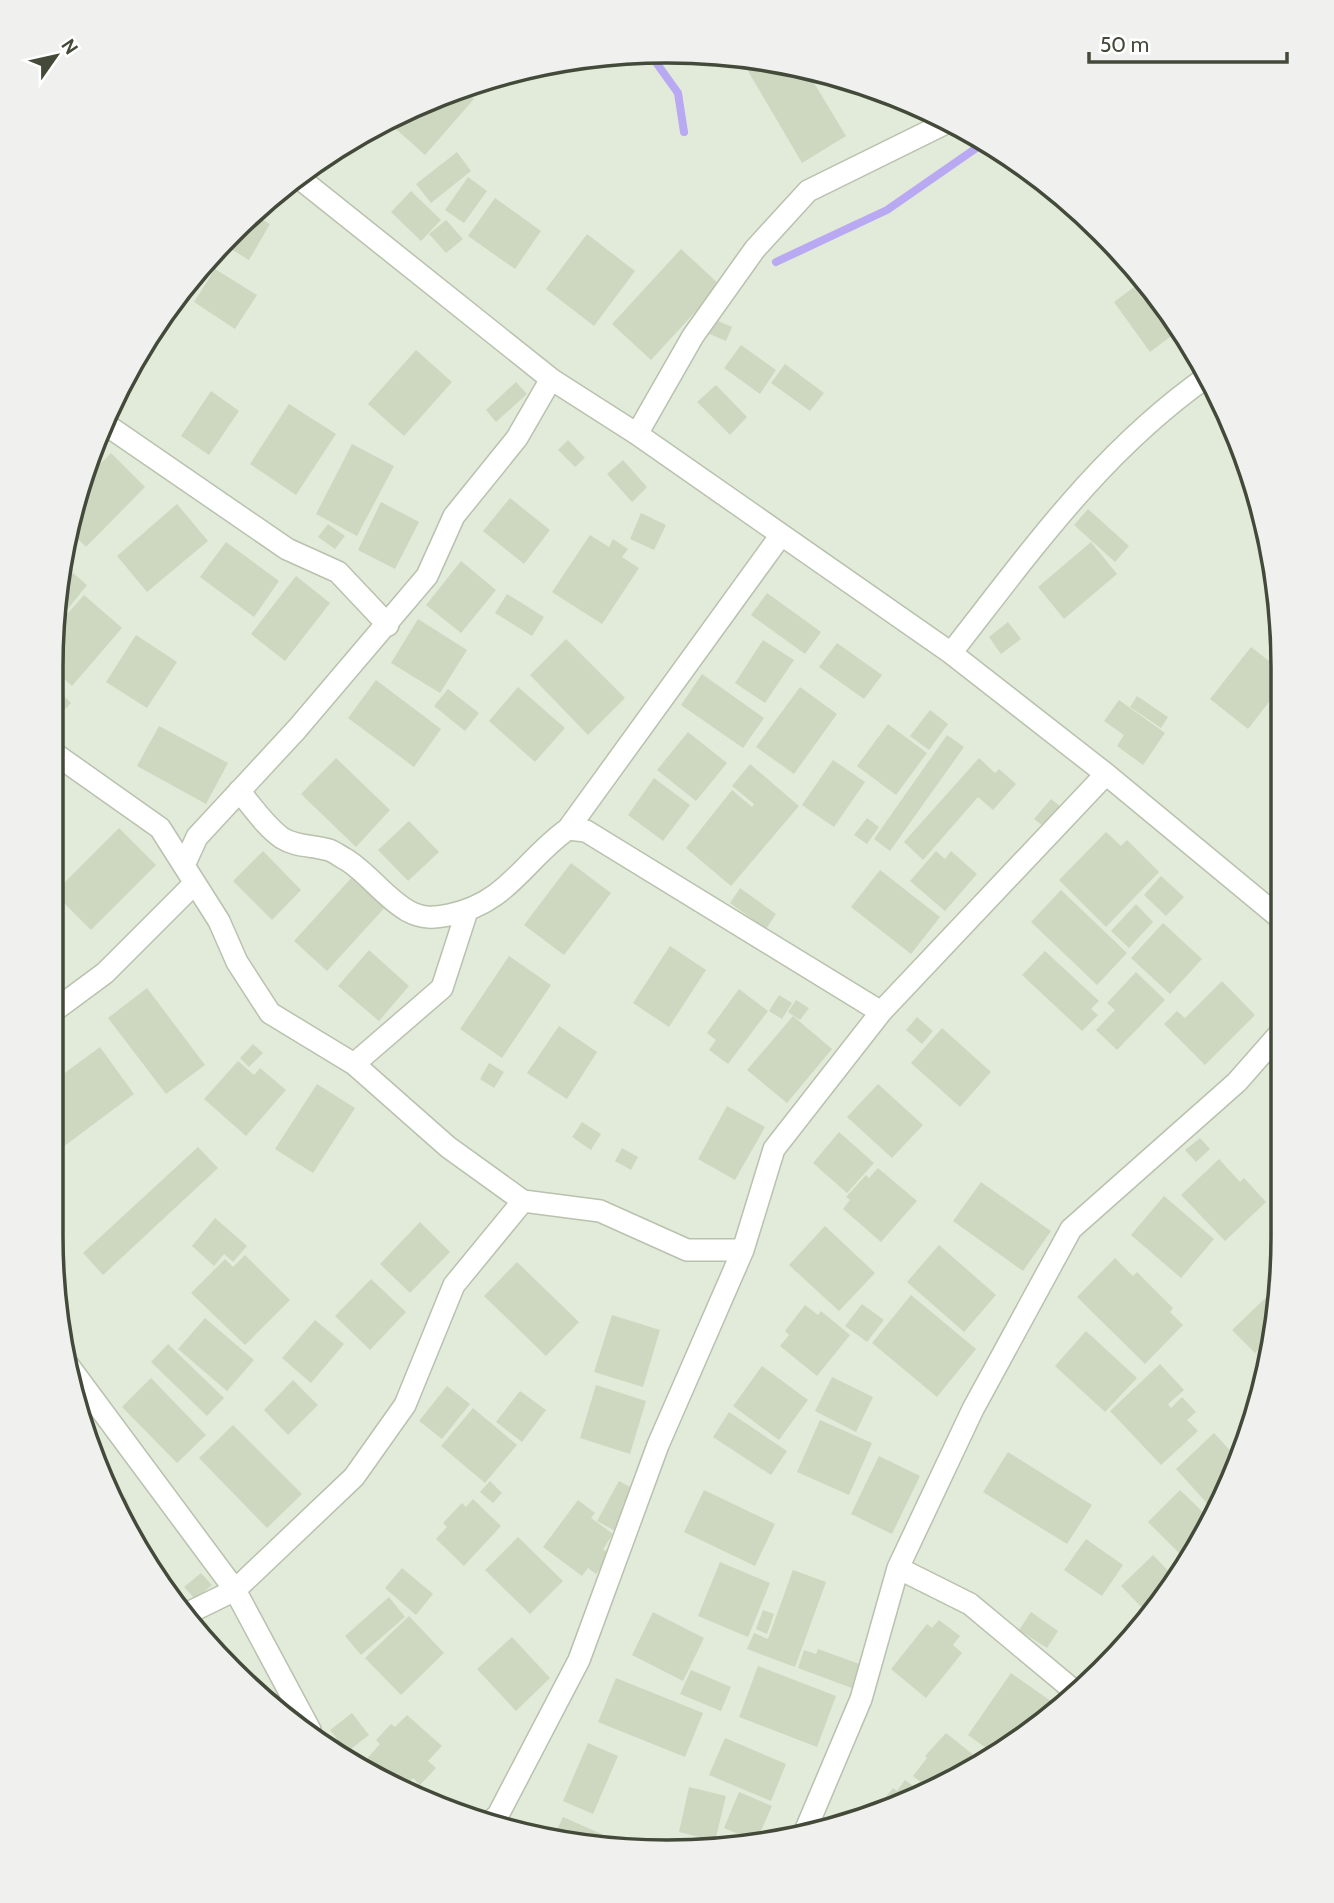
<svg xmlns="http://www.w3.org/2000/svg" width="1334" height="1903" font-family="Cabin,sans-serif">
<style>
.residential{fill:#e2ead9}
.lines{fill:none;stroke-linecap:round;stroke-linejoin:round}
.stream{stroke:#b9a8f2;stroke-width:8}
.building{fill:#ced8c0}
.street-casing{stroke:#b8c2ad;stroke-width:24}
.street{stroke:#fff;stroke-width:21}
.rim{fill:none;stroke:#434a39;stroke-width:3.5}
</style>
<rect width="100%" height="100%" fill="#f0f6eb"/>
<!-- residential -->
<path class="residential" d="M 707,52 L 826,72 L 939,114 L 1042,178 L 1130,260 L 1220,395 L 1278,586 L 1282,1276 L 1262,1395 L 1220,1508 L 1156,1611 L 1074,1699 L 939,1789 L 748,1847 L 587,1847 L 431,1805 L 261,1700 L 154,1578 L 72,1396 L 51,1236 L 51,667 L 63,546 L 134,359 L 260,204 L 359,134 L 469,84 L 586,56 Z"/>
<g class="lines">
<!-- stream -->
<path class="stream" d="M 650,54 L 678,93 L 684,132
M 776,262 L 887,210 L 985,142"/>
</g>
<!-- building -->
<path class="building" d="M 764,61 L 805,68 L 846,136 L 802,163 L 748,71 Z
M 461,87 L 474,99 L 425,155 L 387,121 Z
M 457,152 L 471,171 L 431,203 L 416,184 Z
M 468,177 L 487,191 L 464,223 L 445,210 Z
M 411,191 L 441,220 L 421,241 L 391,212 Z
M 495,198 L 541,231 L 515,269 L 468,236 Z
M 252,214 L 270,224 L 249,260 L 226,246 Z
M 446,220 L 463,239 L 446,253 L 429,234 Z
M 587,234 L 635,271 L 594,326 L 546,289 Z
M 681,249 L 720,285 L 651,360 L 612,324 Z
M 215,269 L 257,295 L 235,329 L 194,302 Z
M 1138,284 L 1174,334 L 1150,352 L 1114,302 Z
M 711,318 L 732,327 L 726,341 L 705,332 Z
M 741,345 L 776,370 L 760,394 L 724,368 Z
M 416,350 L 452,382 L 404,436 L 368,404 Z
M 785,364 L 824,393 L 810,411 L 771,383 Z
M 516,382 L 527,394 L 496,422 L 486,410 Z
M 716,385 L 747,417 L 730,435 L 697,402 Z
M 211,391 L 239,411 L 209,455 L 181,436 Z
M 289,404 L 336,434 L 296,495 L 250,464 Z
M 568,440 L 585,458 L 575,467 L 558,450 Z
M 352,444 L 394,466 L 357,536 L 316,514 Z
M 111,453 L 145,487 L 86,547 L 69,530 L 90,474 Z
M 623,460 L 647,487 L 632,502 L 607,474 Z
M 510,498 L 550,530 L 524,564 L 483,531 Z
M 381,502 L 419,522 L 395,569 L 358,550 Z
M 177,504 L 208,541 L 147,592 L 117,556 Z
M 1088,509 L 1129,546 L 1115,562 L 1074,525 Z
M 641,513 L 666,525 L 654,550 L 630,539 Z
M 328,524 L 345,536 L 335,549 L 318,537 Z
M 590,535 L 609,547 L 613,539 L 628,549 L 622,557 L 639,568 L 602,624 L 552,592 Z
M 66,537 L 77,546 L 61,566 L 63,546 Z
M 226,542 L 279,581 L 254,617 L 200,577 Z
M 1091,542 L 1117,574 L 1064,619 L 1038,587 Z
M 461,561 L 496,590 L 461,633 L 426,605 Z
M 73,573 L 87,585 L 55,625 L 58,591 Z
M 296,576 L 330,603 L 285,661 L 251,634 Z
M 767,593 L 821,632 L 805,654 L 751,615 Z
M 507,594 L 544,617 L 532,636 L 495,613 Z
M 84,595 L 122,628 L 72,686 L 51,667 L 54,629 Z
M 418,619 L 467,650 L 440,693 L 391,663 Z
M 1008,622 L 1021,639 L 1001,654 L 989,637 Z
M 136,635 L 177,662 L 147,708 L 106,682 Z
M 566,639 L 625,698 L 588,735 L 530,675 Z
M 763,640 L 794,660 L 765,703 L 735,683 Z
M 837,643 L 882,675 L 864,699 L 819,667 Z
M 1251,647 L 1278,668 L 1279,689 L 1248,729 L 1210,699 Z
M 702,674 L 764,718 L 743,748 L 681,705 Z
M 376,680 L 441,729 L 414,767 L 348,718 Z
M 518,687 L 565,728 L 535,762 L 489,721 Z
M 800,687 L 837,714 L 794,774 L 756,747 Z
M 448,689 L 479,713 L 465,731 L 434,706 Z
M 58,690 L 71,703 L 56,719 L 51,714 L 51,698 Z
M 1137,696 L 1168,717 L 1161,728 L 1130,707 Z
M 1119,700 L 1165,733 L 1143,765 L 1117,746 L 1124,735 L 1104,721 Z
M 930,710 L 948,724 L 929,750 L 910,736 Z
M 888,724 L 927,753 L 896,795 L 857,766 Z
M 159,726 L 228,763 L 206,804 L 137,766 Z
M 688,732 L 727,763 L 696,801 L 657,770 Z
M 947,735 L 964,747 L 890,851 L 874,839 Z
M 336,758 L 390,810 L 356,847 L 301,794 Z
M 979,758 L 995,773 L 999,769 L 1016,784 L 993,810 L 978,797 L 923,860 L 904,842 Z
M 833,760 L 865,782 L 834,827 L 802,805 Z
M 750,764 L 799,806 L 731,886 L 686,848 L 732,790 L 752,807 L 754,804 L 732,786 Z
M 654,778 L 690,805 L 663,841 L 628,815 Z
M 1051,799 L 1065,810 L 1048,830 L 1034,819 Z
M 867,818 L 879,827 L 867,844 L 854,835 Z
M 409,821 L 439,852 L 408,881 L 378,850 Z
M 119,828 L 156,865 L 91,930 L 54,893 Z
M 1106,832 L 1121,846 L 1127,840 L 1159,872 L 1106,927 L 1059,880 Z
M 263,851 L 301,890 L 272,920 L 233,881 Z
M 936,851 L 945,859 L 951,851 L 977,874 L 945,911 L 910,881 Z
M 571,863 L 611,893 L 564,955 L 524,925 Z
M 880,870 L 940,917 L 911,954 L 851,907 Z
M 354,875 L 387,905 L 327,971 L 294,941 Z
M 1161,876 L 1184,897 L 1166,916 L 1144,895 Z
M 740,888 L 776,914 L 766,929 L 730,903 Z
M 1061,890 L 1127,953 L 1097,985 L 1031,922 Z
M 1136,904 L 1153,922 L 1129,948 L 1111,931 Z
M 1163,923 L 1202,959 L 1170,994 L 1131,958 Z
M 670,946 L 706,970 L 669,1027 L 633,1003 Z
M 369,950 L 409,986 L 379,1021 L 338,986 Z
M 1045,951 L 1099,1001 L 1091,1009 L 1098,1015 L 1082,1031 L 1022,975 Z
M 509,956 L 551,985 L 502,1058 L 460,1029 Z
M 1136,972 L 1165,1000 L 1117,1050 L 1096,1030 L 1115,1010 L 1107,1003 Z
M 1222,981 L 1255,1015 L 1205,1065 L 1164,1024 L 1177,1011 L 1185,1018 Z
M 147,988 L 205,1065 L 166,1094 L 108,1018 Z
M 739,989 L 768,1011 L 728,1064 L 709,1050 L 716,1040 L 707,1033 Z
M 779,995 L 792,1003 L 782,1019 L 769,1011 Z
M 796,1000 L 809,1008 L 800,1020 L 788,1012 Z
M 793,1016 L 832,1049 L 787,1103 L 747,1070 Z
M 917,1017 L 933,1031 L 922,1044 L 906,1030 Z
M 559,1026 L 597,1052 L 567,1099 L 527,1073 Z
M 942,1028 L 991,1072 L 960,1107 L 911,1063 Z
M 253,1044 L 263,1053 L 249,1067 L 240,1058 Z
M 100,1047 L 134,1094 L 51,1156 L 51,1083 Z
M 238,1061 L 254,1075 L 260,1068 L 286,1090 L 246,1136 L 204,1099 Z
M 489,1063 L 504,1072 L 494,1088 L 480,1079 Z
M 317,1084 L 355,1108 L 313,1173 L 275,1149 Z
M 878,1084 L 923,1125 L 892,1158 L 847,1117 Z
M 727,1106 L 765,1127 L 735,1180 L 698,1159 Z
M 582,1122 L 601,1134 L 591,1150 L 572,1137 Z
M 839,1132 L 874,1163 L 847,1193 L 813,1163 Z
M 1200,1138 L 1210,1149 L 1196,1162 L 1185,1150 Z
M 198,1147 L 218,1168 L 103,1275 L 83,1253 Z
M 622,1148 L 638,1157 L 631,1170 L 615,1161 Z
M 1219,1159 L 1240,1182 L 1244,1178 L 1266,1202 L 1225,1241 L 1181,1195 Z
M 878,1168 L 917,1201 L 881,1242 L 843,1209 L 850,1200 L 846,1197 L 866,1175 L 869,1178 Z
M 981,1182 L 1051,1231 L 1023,1271 L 953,1221 Z
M 1164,1196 L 1214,1239 L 1181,1278 L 1131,1235 Z
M 215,1218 L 247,1246 L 233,1262 L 224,1254 L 214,1266 L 192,1246 Z
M 420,1222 L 450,1252 L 410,1293 L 380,1264 Z
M 825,1226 L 875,1273 L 839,1311 L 789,1265 Z
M 939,1245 L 996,1295 L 964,1332 L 907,1282 Z
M 245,1255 L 290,1300 L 245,1345 L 191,1293 L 225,1259 L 233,1267 Z
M 1115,1258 L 1133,1276 L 1137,1272 L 1173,1308 L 1170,1312 L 1183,1325 L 1145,1364 L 1077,1297 Z
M 517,1262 L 579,1322 L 546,1356 L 484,1296 Z
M 371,1279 L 406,1312 L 370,1350 L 335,1316 Z
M 1281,1283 L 1272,1336 L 1255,1353 L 1232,1330 Z
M 911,1295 L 976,1349 L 937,1397 L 872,1343 Z
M 862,1304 L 884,1320 L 867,1342 L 845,1326 Z
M 805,1305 L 818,1315 L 821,1311 L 850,1335 L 817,1376 L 780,1346 L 789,1335 L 785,1331 Z
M 612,1315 L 660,1330 L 643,1387 L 594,1372 Z
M 205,1318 L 254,1360 L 227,1391 L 178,1349 Z
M 315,1320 L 344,1344 L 311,1383 L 282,1358 Z
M 1086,1331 L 1137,1378 L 1105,1412 L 1055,1366 Z
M 168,1344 L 224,1398 L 207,1416 L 151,1362 Z
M 1160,1364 L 1184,1390 L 1168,1404 L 1171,1408 L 1182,1397 L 1196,1412 L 1187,1420 L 1198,1431 L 1161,1465 L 1110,1411 Z
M 762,1366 L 808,1400 L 779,1440 L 733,1406 Z
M 832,1377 L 873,1397 L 856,1432 L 815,1411 Z
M 151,1378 L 206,1435 L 177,1463 L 122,1407 Z
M 293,1380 L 318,1405 L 288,1435 L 264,1410 Z
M 596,1385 L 646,1401 L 630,1454 L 580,1438 Z
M 447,1386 L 470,1404 L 442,1439 L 419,1421 Z
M 520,1391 L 546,1410 L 522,1442 L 496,1422 Z
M 473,1408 L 517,1445 L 485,1483 L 441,1446 Z
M 729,1412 L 787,1451 L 771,1475 L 713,1437 Z
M 820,1420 L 872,1443 L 849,1495 L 797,1472 Z
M 233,1425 L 302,1494 L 267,1528 L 199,1458 Z
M 1214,1433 L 1238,1459 L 1223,1501 L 1213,1510 L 1176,1469 Z
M 1008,1452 L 1092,1505 L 1067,1544 L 983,1492 Z
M 879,1456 L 920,1476 L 892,1534 L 851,1514 Z
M 490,1481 L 502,1493 L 493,1503 L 480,1492 Z
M 619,1481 L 639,1492 L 617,1532 L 597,1521 Z
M 704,1490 L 775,1524 L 755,1566 L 684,1532 Z
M 1180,1490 L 1212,1521 L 1187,1561 L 1148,1522 Z
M 126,1498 L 145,1544 L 140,1546 L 119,1501 Z
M 473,1499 L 501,1526 L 464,1566 L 436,1539 L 447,1527 L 443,1523 L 462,1503 L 466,1507 Z
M 578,1500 L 595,1513 L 591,1518 L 613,1534 L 603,1549 L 611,1555 L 596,1574 L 588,1568 L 582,1576 L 543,1547 Z
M 518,1537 L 563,1581 L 530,1614 L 485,1570 Z
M 1086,1539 L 1123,1565 L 1102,1596 L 1064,1570 Z
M 154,1552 L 181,1602 L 177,1604 L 154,1578 L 145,1557 Z
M 1153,1555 L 1176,1579 L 1151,1617 L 1121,1586 Z
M 720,1562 L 770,1583 L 748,1637 L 698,1616 Z
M 402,1568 L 433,1594 L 416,1615 L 385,1588 Z
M 793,1570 L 826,1582 L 795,1667 L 747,1649 L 754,1633 L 768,1639 Z
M 201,1573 L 212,1585 L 195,1599 L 184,1587 Z
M 389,1597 L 405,1617 L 361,1655 L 345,1636 Z
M 763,1610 L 774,1614 L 767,1634 L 756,1629 Z
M 653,1612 L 704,1638 L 683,1681 L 632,1655 Z
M 1031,1612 L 1058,1631 L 1047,1648 L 1019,1630 Z
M 409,1616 L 444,1653 L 401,1695 L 365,1658 Z
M 939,1620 L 960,1636 L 953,1645 L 962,1653 L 926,1698 L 891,1669 L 927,1624 L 932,1628 Z
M 512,1637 L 550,1678 L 516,1711 L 477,1669 Z
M 818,1649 L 865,1666 L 857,1690 L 798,1668 L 804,1650 L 816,1654 Z
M 231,1651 L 240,1675 L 240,1676 L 221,1654 Z
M 758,1666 L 836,1696 L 817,1747 L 739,1717 Z
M 691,1670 L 731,1687 L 721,1711 L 680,1694 Z
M 1011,1673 L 1055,1704 L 1044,1719 L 993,1753 L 968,1735 Z
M 616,1678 L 703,1713 L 685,1757 L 598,1722 Z
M 352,1713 L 369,1735 L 347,1752 L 330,1730 Z
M 407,1715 L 442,1746 L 428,1761 L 436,1768 L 420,1785 L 413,1778 L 404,1788 L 364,1762 L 380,1744 L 376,1740 L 391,1724 L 395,1727 Z
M 946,1733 L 981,1761 L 932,1791 L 913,1776 L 927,1758 L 925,1756 Z
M 725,1738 L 786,1764 L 771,1801 L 709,1775 Z
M 588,1743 L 618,1756 L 593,1814 L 563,1801 Z
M 905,1780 L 923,1794 L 878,1807 L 893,1788 L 897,1791 Z
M 689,1787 L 726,1796 L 715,1841 L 679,1832 Z
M 739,1792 L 772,1806 L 756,1842 L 724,1828 Z
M 563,1817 L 631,1847 L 587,1847 L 553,1838 Z"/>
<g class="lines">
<defs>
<path id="street" d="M 298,177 L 551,379 L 637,434 L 951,653 L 1106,774 L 1280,918
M 108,426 L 287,549 L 338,572 L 388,625
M 637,434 L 693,336 L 755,249 L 808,191 L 950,121
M 951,653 C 1031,551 1100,452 1208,376
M 51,751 L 160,828 L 219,921 L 237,962 L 270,1013 L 354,1064 L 448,1147 L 523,1201 L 600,1211 L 687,1250 L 743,1250
M 239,791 C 252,806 265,826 282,838 C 296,847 313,845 329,850 C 335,852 341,857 347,860 C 370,875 385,898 408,911 C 423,919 434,918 449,915 C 508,903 524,860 568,829 L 586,831 L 881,1012
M 568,829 L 781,535
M 185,863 L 197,837 L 297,729 L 427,576 L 454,516 L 517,438 L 551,379
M 51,1013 L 105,973 L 195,883
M 354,1064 L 442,988 L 467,911
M 68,1365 L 235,1590 L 310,1730
M 898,1568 L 970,1604 L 1078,1694
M 186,1614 L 235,1590 L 354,1477 L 405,1405 L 454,1285 L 523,1201
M 491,1821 L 498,1815 L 579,1660 L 658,1445 L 743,1250 L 774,1149 L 881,1012 L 1106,774
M 806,1829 L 861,1699 L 898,1568 L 973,1409 L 1071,1229 L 1237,1082 L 1281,1032"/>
</defs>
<!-- street casing -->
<use href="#street" class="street-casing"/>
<!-- street -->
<use href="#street" class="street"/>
</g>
<!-- crop -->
<path d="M0 0H1334V1903H0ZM667 63H667A604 604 0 0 1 1271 667V1236A604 604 0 0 1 667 1840H667A604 604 0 0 1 63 1236V667A604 604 0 0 1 667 63Z" fill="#f0f1ef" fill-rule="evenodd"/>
<path class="rim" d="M667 63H667A604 604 0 0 1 1271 667V1236A604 604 0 0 1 667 1840H667A604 604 0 0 1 63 1236V667A604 604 0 0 1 667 63Z"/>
<!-- north arrow -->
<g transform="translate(56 56) rotate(56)" stroke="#ffffff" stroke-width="5" paint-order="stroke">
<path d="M0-5L12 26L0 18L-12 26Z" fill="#434a39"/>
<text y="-10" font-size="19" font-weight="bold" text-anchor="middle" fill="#434a39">N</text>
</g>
<!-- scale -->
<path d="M1089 52v10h198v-10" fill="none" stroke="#434a39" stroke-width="3.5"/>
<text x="1100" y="52" font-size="21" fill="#434a39" stroke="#ffffff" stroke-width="5" paint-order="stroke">50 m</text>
</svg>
